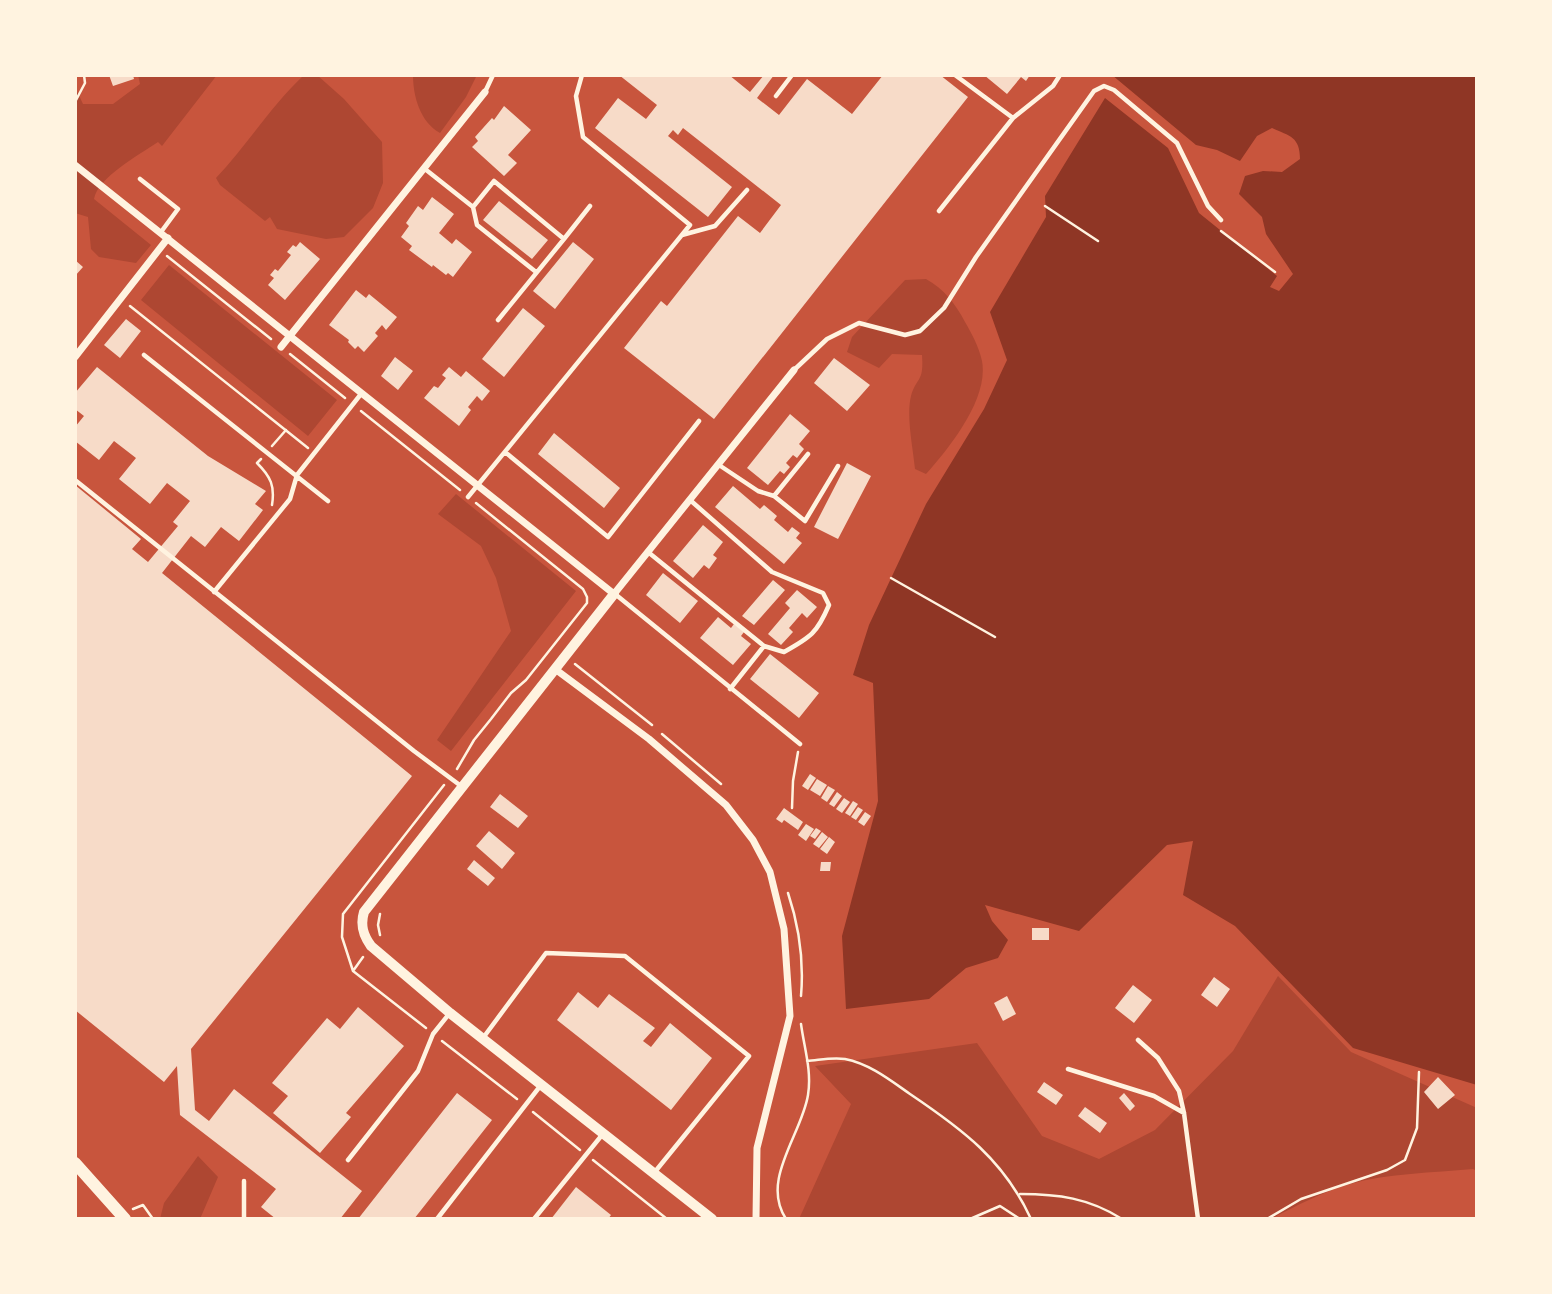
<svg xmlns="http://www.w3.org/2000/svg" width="1552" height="1294" font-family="Cabin,sans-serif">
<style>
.green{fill:#ae4732}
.water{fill:#8f3625}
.building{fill:#f7dbc8}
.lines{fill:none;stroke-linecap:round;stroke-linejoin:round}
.path{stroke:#fff3e0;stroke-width:2.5}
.service{stroke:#fff3e0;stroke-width:4.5}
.minor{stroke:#fff3e0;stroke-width:7}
.tertiary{stroke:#fff3e0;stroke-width:10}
.primary{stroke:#fff3e0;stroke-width:12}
</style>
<rect width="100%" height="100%" fill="#c8553d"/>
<!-- green -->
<path class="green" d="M 138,75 L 217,75 L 162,146 L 158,142 C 139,155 98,177 94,199 L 151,245 L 136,263 L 99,257 L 91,249 L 88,217 L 75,213 L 75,87 L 83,104 L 113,104 L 140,84 Z
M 304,75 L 317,75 L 344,99 L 382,142 L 383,183 L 373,208 L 344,237 L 326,239 L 277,229 L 270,217 L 265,221 L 220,185 L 216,178 C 247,145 271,106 304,75 Z
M 413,75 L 477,75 L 466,97 L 440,133 C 420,122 413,96 413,75 Z
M 169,265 L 337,400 L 308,436 L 141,300 Z
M 926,279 C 944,289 955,303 965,322 C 972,334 979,347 982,361 C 989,399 949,448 926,474 L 915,469 C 913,448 906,416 911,396 C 917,376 924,383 922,355 L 892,354 L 879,368 L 847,352 L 852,337 L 905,280 Z
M 456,494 L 576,591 L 451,751 L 437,740 L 511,631 L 496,578 L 481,546 L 438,514 Z
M 1278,976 L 1351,1052 L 1477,1108 L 1477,1171 L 1473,1169 C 1432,1173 1389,1173 1350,1184 C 1322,1192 1296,1206 1271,1219 L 799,1219 L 851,1104 L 815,1066 L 977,1043 L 1042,1136 L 1099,1159 L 1155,1130 L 1233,1051 Z
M 198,1156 L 218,1177 L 200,1219 L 160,1219 L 164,1203 Z"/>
<!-- water -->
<path class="water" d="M 1112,75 L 1477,75 L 1477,1085 L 1353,1048 L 1235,926 L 1183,895 L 1193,841 L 1167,845 L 1079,931 L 985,905 L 992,921 L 1008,940 L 998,958 L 966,968 L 929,999 L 846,1009 L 842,936 L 878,801 L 873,683 L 853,675 L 869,625 L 926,504 L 984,409 L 1007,360 L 990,312 L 1046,217 L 1045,196 L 1105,98 L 1168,148 L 1199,213 L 1277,276 L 1270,287 L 1279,291 L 1293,274 L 1266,234 L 1262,217 L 1239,194 L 1245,176 L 1263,171 L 1282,172 L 1300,159 C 1300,137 1290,136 1272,128 L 1257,136 L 1240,161 L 1217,150 L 1196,145 Z"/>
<!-- building -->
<path class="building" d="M 109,75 L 133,75 L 134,79 L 113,86 Z
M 619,75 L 729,75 L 750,92 L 764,75 L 774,75 L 757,98 L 779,115 L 807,79 L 852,114 L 883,75 L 940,75 L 968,97 L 714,419 L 624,348 L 661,301 L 667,306 L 738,216 L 760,233 L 781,205 L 683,128 L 678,135 L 673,130 L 668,136 L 732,187 L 708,217 L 595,128 L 618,98 L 646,119 L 657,105 Z
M 984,75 L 1030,75 L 1026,81 L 1021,77 L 1007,94 Z
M 504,106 L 531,130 L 508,155 L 517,163 L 504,176 L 472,147 L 478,141 L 475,137 L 492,118 L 494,120 Z
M 432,197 L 454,214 L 439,233 L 452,244 L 456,239 L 472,252 L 453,277 L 448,273 L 446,275 L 433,265 L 432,267 L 409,250 L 412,246 L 401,237 L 409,226 L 406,223 L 418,206 L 423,210 Z
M 499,201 L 548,240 L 532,259 L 483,220 Z
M 300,242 L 320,259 L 285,300 L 268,285 L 274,278 L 270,275 L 275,269 L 278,271 L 291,255 L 287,252 L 293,245 L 296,247 Z
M 573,242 L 594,259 L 555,309 L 533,291 Z
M 75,260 L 83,267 L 75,276 Z
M 356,290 L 366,298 L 369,294 L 397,317 L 386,330 L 382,325 L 375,333 L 378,336 L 364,352 L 358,346 L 355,349 L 348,342 L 349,340 L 329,325 Z
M 523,308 L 545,326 L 504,377 L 482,359 Z
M 126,319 L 141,331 L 120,358 L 104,345 Z
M 395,357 L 413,371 L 398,390 L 381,376 Z
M 834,358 L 870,385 L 847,411 L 814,383 Z
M 97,367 L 208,456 L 266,491 L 255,504 L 263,510 L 239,541 L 221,527 L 205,547 L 191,536 L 162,573 L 412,776 L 191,1049 L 195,1110 L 209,1121 L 234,1089 L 362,1191 L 340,1219 L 276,1219 L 261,1207 L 276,1189 L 180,1115 L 177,1066 L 164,1082 L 75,1010 L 75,485 L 141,539 L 132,549 L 148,562 L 178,526 L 173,522 L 190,501 L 167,483 L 150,504 L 119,479 L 136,458 L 114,441 L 99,460 L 75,441 L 75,427 L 84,416 L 75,409 L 75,393 Z
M 449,367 L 461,377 L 466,371 L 490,391 L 482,401 L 477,396 L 468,407 L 471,410 L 459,426 L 424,398 L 434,386 L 438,388 L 446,378 L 442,375 Z
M 790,414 L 810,431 L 799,444 L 804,449 L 797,458 L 793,455 L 786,463 L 790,467 L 784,474 L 780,471 L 768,485 L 747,468 Z
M 554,433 L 620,488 L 604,508 L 538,454 Z
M 847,463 L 871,476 L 838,539 L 814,527 Z
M 733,486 L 760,509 L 764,505 L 777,516 L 774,520 L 788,532 L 792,527 L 800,533 L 796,538 L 802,543 L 784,564 L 715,507 Z
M 703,525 L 723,542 L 713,555 L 717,558 L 709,569 L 704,565 L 693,578 L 673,561 Z
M 663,573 L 698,601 L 680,623 L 646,595 Z
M 773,580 L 785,590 L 754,625 L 742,616 Z
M 797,590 L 817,607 L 807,618 L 802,613 L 789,628 L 793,632 L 781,645 L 768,634 L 790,608 L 785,603 Z
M 718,617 L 731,628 L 734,624 L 744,632 L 741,636 L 751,644 L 733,665 L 700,638 Z
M 770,654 L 819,693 L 799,718 L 750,679 Z
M 810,774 L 816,778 L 808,790 L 802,786 Z
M 817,779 L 827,785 L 820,796 L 810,790 Z
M 828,786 L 835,790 L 827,802 L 821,798 Z
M 837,792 L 842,796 L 834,807 L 829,804 Z
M 500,794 L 528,816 L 518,828 L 490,807 Z
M 844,798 L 850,802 L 842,813 L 836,809 Z
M 853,801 L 858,804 L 850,816 L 845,813 Z
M 858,807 L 863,810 L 856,820 L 851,817 Z
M 784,808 L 803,822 L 798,830 L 784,820 L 782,823 L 776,819 Z
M 865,812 L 871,816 L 864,826 L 858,822 Z
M 806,824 L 814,829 L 806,841 L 798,835 Z
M 816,828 L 821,831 L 815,839 L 810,836 Z
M 489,831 L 515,853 L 502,869 L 476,846 Z
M 822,832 L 828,837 L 819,848 L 813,844 Z
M 829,837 L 835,842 L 827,854 L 820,849 Z
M 474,860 L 495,878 L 488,886 L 467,869 Z
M 821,862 L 831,862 L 830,871 L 820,871 Z
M 1032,928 L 1049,928 L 1049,940 L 1032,940 Z
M 1214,977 L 1230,989 L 1217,1007 L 1201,995 Z
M 1133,985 L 1152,1000 L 1134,1023 L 1115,1008 Z
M 578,992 L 598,1008 L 609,994 L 655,1028 L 643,1041 L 651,1047 L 670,1023 L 712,1058 L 671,1110 L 557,1020 Z
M 1007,996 L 1016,1014 L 1003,1021 L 994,1003 Z
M 358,1007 L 404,1046 L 346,1113 L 351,1117 L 320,1153 L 273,1113 L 288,1096 L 272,1083 L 327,1018 L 340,1029 Z
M 1438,1077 L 1455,1095 L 1438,1109 L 1424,1092 Z
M 1044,1082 L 1063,1095 L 1056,1105 L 1037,1092 Z
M 457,1093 L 492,1120 L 414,1219 L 358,1219 Z
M 1124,1093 L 1135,1106 L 1130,1111 L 1119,1098 Z
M 1085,1107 L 1107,1123 L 1100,1133 L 1078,1116 Z
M 576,1187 L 611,1215 L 608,1219 L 551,1219 Z"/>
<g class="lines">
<!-- path -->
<path class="path" d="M 75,102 L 85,83 L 84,75
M 1045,206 L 1098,241
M 1221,231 L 1275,272
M 167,256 L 271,339
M 130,306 L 308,448
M 290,354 L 345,398
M 361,411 L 460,490
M 272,446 L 286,430
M 261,459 L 257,463 C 271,477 275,486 272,505
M 891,578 L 995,637
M 575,664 L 652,725
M 662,734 L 721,784
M 457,769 L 474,740 L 491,719 L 511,693 L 526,680 L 587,603 L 587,597 L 583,589 L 476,503
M 792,808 L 793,781 L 798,752
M 788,893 C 799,926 804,961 801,996
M 380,935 L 378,925 L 380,914
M 353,971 L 363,957
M 426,1028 L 353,971 L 342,937 L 343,914 L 444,785
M 442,1041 L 517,1099
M 807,1061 C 820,1060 832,1057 845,1059 C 870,1064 890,1080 910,1094 C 962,1129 1004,1160 1031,1219
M 533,1112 L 580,1150
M 593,1160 L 667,1219
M 1020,1194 C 1058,1194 1089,1198 1122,1219
M 133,1209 L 143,1205 L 153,1219
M 786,1219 C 760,1180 802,1134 808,1095 C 812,1071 804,1047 801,1024
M 970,1219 L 1000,1206 L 1020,1219
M 1267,1219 L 1301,1199 L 1387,1170 L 1405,1160 L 1417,1128 L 1419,1072"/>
<!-- service -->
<path class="service" d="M 485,92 L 493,75
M 776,96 L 792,75
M 1013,118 L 1053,86 L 1060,75
M 425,169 L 473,207 L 494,181 L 564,239 L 590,206
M 140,179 L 178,209 L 161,232
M 473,207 L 477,225 L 536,272
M 939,211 L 1013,118 L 955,75
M 682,235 L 715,226 L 747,190
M 498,320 L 564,239
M 144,355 L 328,501
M 794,370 L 827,339 L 859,323 L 905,335 L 920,331 L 944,308 L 976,257 L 1094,91 L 1104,86 L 1114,90 L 1177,143 L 1208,206 L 1221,220
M 505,452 L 608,537 L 699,421
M 719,465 L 758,491 L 774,496 L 805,521 L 838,466
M 75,480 L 414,751 L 461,786
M 774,496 L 808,454
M 468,497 L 690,225 L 583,137 L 576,96 L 582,75
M 690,500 L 772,572 L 823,593 L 829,605 C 817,633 811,637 784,652 L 764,646 L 730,689
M 648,552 L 764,646
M 214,592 L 290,499 L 297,475 L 361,394
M 615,594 L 800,744
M 483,1038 L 546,953 L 625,956 L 749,1056 L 654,1173
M 1138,1040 L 1158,1058 L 1179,1091 L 1184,1113 L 1198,1219
M 1068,1069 L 1154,1096 L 1184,1113
M 348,1160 L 418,1071 L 433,1034 L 449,1014
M 244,1219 L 244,1181
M 437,1219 L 541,1085
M 534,1219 L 602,1135"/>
<!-- minor -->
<path class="minor" d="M 75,165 L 614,594 L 794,370
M 281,347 L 485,92
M 75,357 L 168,238
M 555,669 L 649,739 L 726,805 L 753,840 L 770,872 L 784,929 L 790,1016 L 757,1148 L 756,1219"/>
<!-- tertiary -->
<path class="tertiary" d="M 614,594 L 364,912 C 360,925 363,935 371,946 L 450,1013 L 712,1219"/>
<!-- primary -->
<path class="primary" d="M 75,1163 L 125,1219"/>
</g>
<!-- border -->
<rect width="1552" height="1294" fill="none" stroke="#fff3e0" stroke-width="154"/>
</svg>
